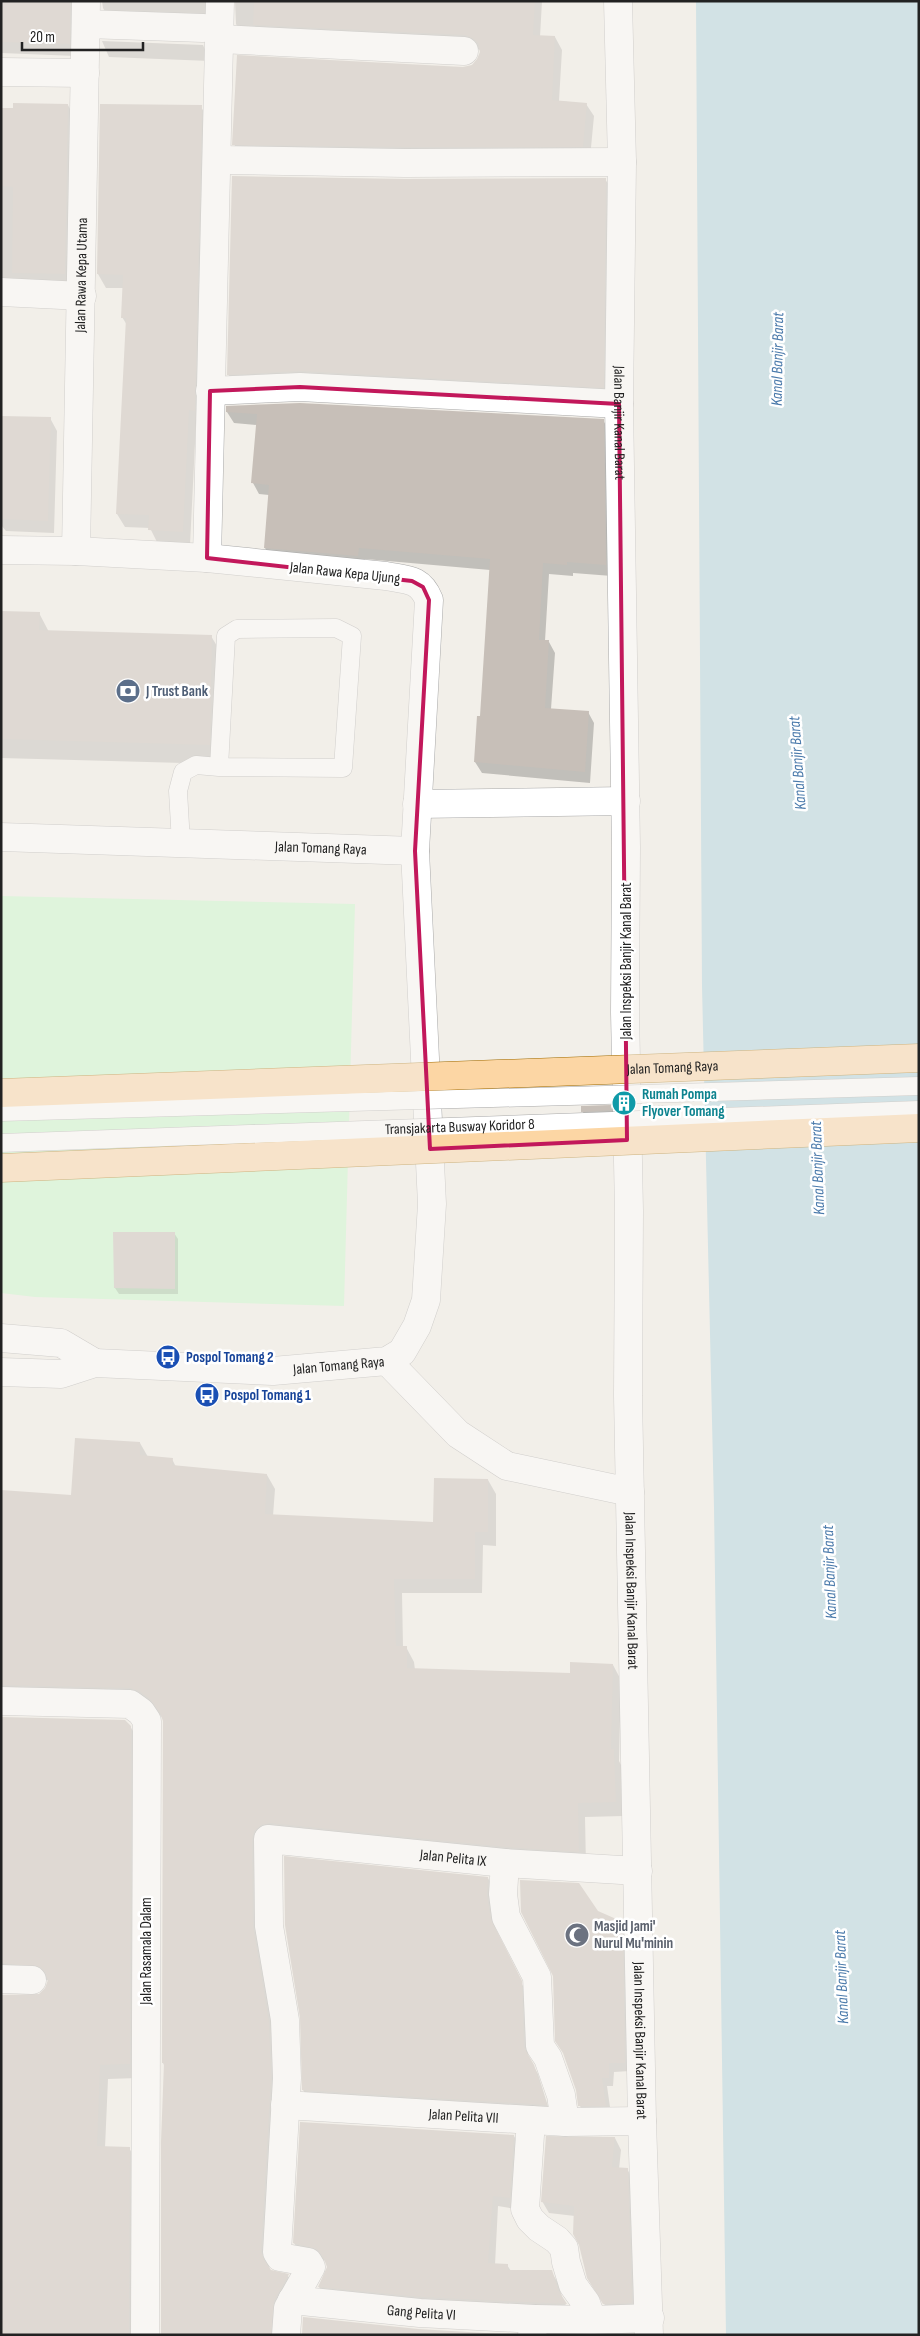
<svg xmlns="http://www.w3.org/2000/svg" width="920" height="2336" font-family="'Sofia Sans Condensed',sans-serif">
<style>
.park{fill:#c8facc}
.water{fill:#aad3df}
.shadow{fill:#0003}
.building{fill:#c7bfb8}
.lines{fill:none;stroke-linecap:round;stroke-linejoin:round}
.service-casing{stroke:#a9a9a9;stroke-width:19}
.minor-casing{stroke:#a9a9a9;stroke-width:29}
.tertiary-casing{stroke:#a9a9a9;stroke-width:29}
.service{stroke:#fff;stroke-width:18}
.minor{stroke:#fff;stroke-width:28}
.tertiary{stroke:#fff;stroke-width:28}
.service-bridge-casing{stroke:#a9a9a9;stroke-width:19;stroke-linecap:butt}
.primary-bridge-casing{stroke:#a06b00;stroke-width:29;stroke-linecap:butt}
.service-bridge{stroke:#fff;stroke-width:18}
.primary-bridge{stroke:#fcd6a4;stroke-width:28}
.marked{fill:none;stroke:#c2185b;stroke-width:4;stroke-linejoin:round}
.labels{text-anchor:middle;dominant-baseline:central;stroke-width:5;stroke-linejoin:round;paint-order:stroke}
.street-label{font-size:15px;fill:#222;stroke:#fff}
.service-label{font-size:15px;font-weight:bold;fill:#4e5e75;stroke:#fff;text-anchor:start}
.culture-label{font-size:15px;font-weight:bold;fill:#0d838f;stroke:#fff;text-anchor:start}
.transit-label{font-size:15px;font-weight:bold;fill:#164399;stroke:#fff;text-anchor:start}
.worship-label{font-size:15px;font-weight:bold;fill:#5b616d;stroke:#fff;text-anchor:start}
.water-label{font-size:16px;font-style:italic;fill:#4a7aab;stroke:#fff}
</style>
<rect width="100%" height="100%" fill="#f2efe9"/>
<!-- park -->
<path class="park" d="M 1,896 L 355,904 L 344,1306 L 35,1297 L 1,1293 Z"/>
<!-- water -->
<path class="water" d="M 696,1 L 919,1 L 919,2335 L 726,2335 L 714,1507 L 702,986 Z"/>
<!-- shadow -->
<path class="shadow" d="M 1,1 L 84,1 L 76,56 L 1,53 Z
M 102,1 L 217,1 L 211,24 L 110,21 L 103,8 Z
M 235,1 L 542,1 L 540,37 L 555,37 L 562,50 L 559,101 L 586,104 L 594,116 L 590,158 L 241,157 L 234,144 L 471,66 L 478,61 L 481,52 L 480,50 L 473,47 L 243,36 L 236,24 Z
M 102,41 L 203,45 L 210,61 L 109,57 Z
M 68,105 L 74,117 L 71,285 L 1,284 L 1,109 Z
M 201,107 L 209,120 L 202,424 L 196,423 L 190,545 L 158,544 L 150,528 L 125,527 L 117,514 L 127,325 L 122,317 L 124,288 L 106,288 L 98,274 Z
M 605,179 L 612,190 L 609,398 L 234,385 L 228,374 L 405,180 Z
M 227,407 L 603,420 L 609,431 L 612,576 L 573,573 L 573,576 L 549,574 L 545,641 L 549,642 L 555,653 L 551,709 L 588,712 L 594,723 L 590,783 L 482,773 L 475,762 L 481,718 L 490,570 L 365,559 L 364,567 L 272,559 L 265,548 L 269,495 L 259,494 L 253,483 L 257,425 L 234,423 L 227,412 Z
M 1,417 L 50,418 L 57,431 L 54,533 L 6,531 L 1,525 Z
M 1,612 L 39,613 L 49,632 L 211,636 L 223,656 L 220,764 L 1,758 Z
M 666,1105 L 669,1111 L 647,1115 L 644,1109 L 644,1106 Z
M 611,1107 L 614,1113 L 586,1117 L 582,1111 Z
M 174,1233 L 178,1239 L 178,1294 L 119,1294 L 115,1288 Z
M 140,1443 L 148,1457 L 172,1459 L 176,1467 L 267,1475 L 275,1489 L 273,1516 L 434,1523 L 488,1480 L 496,1494 L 496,1546 L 483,1545 L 482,1593 L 402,1593 L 403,1647 L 406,1647 L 414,1662 L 415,1670 L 571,1674 L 613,1665 L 621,1680 L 619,1761 L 621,1765 L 623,1816 L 585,1817 L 586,1866 L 278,1837 L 277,2037 L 279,2093 L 269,2266 L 270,2271 L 288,2276 L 296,2290 L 280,2335 L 162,2335 L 165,2067 L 163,2063 L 163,1718 L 149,1705 L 1,1702 L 1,1491 L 72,1496 Z
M 1,1718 L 130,1726 L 139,1741 L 138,2078 L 108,2079 L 105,2148 L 129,2148 L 138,2163 L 137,2335 L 1,2335 L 1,2021 L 40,1995 L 47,1988 L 49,1981 L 42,1978 L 1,1980 Z
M 488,1878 L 492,1886 L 491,1905 L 496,1933 L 525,1990 L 528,2056 L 538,2074 L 550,2113 L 308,2098 L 303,2090 Z
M 597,1912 L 622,1923 L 627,1932 L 630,2071 L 614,2072 L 613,2086 L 607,2086 L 611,2114 L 585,2115 L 580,2106 Z
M 514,2136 L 520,2147 L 516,2209 L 498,2206 L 495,2265 L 507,2265 L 511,2271 L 551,2271 L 558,2283 L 563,2300 L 572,2315 L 326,2298 L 319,2287 L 328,2267 L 327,2263 L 324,2260 L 301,2255 L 294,2243 Z
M 615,2138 L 621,2150 L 619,2169 L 627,2169 L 634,2181 L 638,2314 L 611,2315 L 588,2278 L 575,2216 L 549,2213 L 542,2201 Z"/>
<!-- building -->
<path class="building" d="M 1,1 L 70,1 L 70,44 L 1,42 Z
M 254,1 L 535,1 L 533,35 L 555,36 L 552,100 L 587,103 L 583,147 L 405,147 L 232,145 L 237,55 L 463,67 L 472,65 L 477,59 L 480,52 L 478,43 L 472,38 L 465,35 L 253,25 Z
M 13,103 L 68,104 L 65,274 L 12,273 L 13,187 L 1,186 L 1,108 L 13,108 Z
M 100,104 L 202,105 L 195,411 L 189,410 L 183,532 L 148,530 L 149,515 L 116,514 L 126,318 L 121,318 L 123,275 L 97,274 Z
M 232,176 L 405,179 L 606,178 L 604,388 L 301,371 L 227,375 Z
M 300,403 L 604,419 L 606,565 L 567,562 L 567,565 L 543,563 L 539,640 L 549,640 L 545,708 L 589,711 L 585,772 L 474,762 L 477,716 L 480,716 L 490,559 L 359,548 L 358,556 L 264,548 L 269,485 L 251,483 L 257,414 L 226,412 L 226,406 Z
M 1,416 L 51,417 L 48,521 L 1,519 Z
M 1,611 L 40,612 L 39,630 L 212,635 L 210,745 L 1,739 Z
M 611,1105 L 611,1110 L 581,1112 L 581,1106 Z
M 113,1232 L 175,1232 L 175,1289 L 114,1288 Z
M 75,1438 L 140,1442 L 140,1455 L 173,1458 L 172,1465 L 267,1474 L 265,1514 L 433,1522 L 434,1478 L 488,1479 L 488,1532 L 475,1532 L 475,1579 L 394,1579 L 396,1646 L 407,1646 L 407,1668 L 570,1673 L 570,1662 L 613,1664 L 611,1749 L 614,1749 L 616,1802 L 578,1803 L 579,1852 L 506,1847 L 270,1823 L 261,1825 L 254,1831 L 252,1839 L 253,1926 L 269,2022 L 271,2078 L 261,2251 L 264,2260 L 271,2270 L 289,2274 L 274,2301 L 271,2335 L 161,2335 L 161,2142 L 164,2063 L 162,2063 L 163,1721 L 160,1713 L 150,1699 L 139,1691 L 130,1688 L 1,1685 L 1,1490 L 71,1495 Z
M 1,1717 L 125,1720 L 131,1726 L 130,2064 L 100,2065 L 97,2146 L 130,2147 L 129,2335 L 1,2335 L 1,2154 L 3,2099 L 1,2099 L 1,1995 L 39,1994 L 45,1988 L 48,1980 L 45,1972 L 40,1967 L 1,1963 Z
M 284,1856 L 488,1877 L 487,1896 L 491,1919 L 522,1981 L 524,2047 L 534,2065 L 547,2105 L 302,2090 L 300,2018 L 285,1925 Z
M 520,1880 L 579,1883 L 598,1911 L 623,1922 L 625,2063 L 609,2063 L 609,2078 L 602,2078 L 606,2106 L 578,2106 L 576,2090 L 563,2053 L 555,2041 L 553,1976 L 521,1912 Z
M 300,2122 L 514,2135 L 510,2198 L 493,2196 L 488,2263 L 508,2264 L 508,2270 L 552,2270 L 558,2290 L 567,2304 L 421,2297 L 318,2287 L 327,2267 L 324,2259 L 317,2249 L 293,2243 Z
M 546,2136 L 615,2137 L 612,2167 L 628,2168 L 632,2303 L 603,2304 L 587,2278 L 579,2245 L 573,2234 L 574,2206 L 541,2202 Z
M 303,2317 L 418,2329 L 517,2335 L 302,2335 Z"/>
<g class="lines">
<defs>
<path id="service" d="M 181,843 L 178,791 L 183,772 L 196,765 L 219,767 L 343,768 L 352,636 L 336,628 L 237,629 L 226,636 L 219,767"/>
<g id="minor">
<path id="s1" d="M 618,1 L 622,162 L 619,404 L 626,847 L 625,1012 L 629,1211 L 628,1396 L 642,2121 L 649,2335"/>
<path d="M 86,24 L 203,28"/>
<path d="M 220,39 L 464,51"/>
<path d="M 1,72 L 85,73"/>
<path d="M 217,160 L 405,163 L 622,162"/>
<path d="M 1,292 L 82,296"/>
<path d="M 210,391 L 300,387 L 619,404"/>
<path d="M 1,550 L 76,551"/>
<path d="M 207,558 L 220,1"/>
<path d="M 417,804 L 626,801"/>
<path d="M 387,1361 L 458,1434 L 507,1466 L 630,1492"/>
<path d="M 1,1701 L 130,1704 L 141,1712 L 147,1721 L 145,2335"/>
<path d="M 505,1863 L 503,1894 L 506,1917 L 537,1977 L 540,2046 L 548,2058 L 561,2095 L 565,2122"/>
<path d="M 1,1979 L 32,1980"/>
<path id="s2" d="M 285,2105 L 565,2122 L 642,2121"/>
<path d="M 531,2120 L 525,2209 L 530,2219 L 539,2228 L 557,2240 L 564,2248 L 566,2262 L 573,2285 L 586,2303 L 592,2320 L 535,2319"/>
<path id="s3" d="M 292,2300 L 420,2313 L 535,2319 L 532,2335"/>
<path d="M 592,2320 L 650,2318"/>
<path id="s4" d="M 286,2335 L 288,2308 L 311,2267 L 308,2262 L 280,2257 L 277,2252 L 287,2078 L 285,2020 L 269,1926 L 268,1839 L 505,1863 L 638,1871"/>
</g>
<g id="tertiary">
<path id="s5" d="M 1,837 L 415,851"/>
<path d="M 1,1338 L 61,1343 L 95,1363"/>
<path id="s6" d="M 1,1372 L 61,1374 L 95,1363 L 273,1371 L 387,1361 L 402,1352 L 417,1326 L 426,1300 L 432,1204 L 415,851 L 429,600 C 420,578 407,580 386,576 L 207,558 L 76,551 L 86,1"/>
</g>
</defs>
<!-- service casing -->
<use href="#service" class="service-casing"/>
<!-- minor casing -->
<use href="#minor" class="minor-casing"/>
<!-- tertiary casing -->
<use href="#tertiary" class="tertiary-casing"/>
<!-- service -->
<use href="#service" class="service"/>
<!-- minor -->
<use href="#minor" class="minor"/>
<!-- tertiary -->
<use href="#tertiary" class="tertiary"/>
<defs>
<g id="service-bridge">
<path d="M 1,1112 L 919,1086"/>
<path id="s7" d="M 1,1143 L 919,1110"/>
</g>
<g id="primary-bridge">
<path id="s8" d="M 1,1093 L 919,1058"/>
<path d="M 1,1168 L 919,1128"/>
</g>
</defs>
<!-- service-bridge casing -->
<use href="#service-bridge" class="service-bridge-casing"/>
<!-- primary-bridge casing -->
<use href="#primary-bridge" class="primary-bridge-casing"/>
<!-- service-bridge -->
<use href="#service-bridge" class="service-bridge"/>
<!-- primary-bridge -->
<use href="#primary-bridge" class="primary-bridge"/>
</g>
<!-- marked area -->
<path d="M0 0H920V2336H0ZM 300,387 L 619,404 L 627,1140 L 430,1149 L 415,851 L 429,600 L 423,587 L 412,581 L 207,558 L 210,391 Z" fill="#f2efe9" fill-opacity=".55" fill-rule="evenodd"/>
<path class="marked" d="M 300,387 L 619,404 L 627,1140 L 430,1149 L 415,851 L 429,600 L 423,587 L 412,581 L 207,558 L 210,391 Z"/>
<!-- icons -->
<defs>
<symbol id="bank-disc" viewBox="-11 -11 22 22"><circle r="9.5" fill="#5c6f8a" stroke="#fff"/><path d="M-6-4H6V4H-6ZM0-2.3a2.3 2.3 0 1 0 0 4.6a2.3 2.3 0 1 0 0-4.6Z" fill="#fff"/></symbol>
<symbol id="building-disc" viewBox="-11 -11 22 22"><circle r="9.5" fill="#0f9aa8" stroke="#fff"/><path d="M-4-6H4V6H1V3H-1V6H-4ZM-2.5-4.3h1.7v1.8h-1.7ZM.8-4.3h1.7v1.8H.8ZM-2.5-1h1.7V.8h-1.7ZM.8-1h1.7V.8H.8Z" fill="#fff"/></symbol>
<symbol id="bus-disc" viewBox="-11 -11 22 22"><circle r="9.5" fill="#1a4fb4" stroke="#fff"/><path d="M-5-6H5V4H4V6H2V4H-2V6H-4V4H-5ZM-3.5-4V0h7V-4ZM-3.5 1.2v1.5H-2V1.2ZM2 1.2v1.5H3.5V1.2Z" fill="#fff"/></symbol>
<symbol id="mosque-disc" viewBox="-11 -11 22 22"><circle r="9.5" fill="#6b7280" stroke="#fff"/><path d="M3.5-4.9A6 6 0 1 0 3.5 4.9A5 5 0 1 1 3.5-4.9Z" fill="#fff"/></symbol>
</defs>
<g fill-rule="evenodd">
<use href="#bank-disc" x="114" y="677" width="28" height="28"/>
<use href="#building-disc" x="610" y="1089" width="28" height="28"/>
<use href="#bus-disc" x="154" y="1343" width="28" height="28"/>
<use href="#bus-disc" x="193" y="1381" width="28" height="28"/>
<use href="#mosque-disc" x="563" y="1921" width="28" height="28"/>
</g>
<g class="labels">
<!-- street labels -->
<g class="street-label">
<text stroke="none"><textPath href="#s6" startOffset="1804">Jalan Rawa Kepa Utama</textPath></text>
<text stroke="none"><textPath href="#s1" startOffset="422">Jalan Banjir Kanal Barat</textPath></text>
<text transform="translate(345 573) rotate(6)">Jalan Rawa Kepa Ujung</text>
<text stroke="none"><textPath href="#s5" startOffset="320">Jalan Tomang Raya</textPath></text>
<text transform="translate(626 961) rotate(-90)">Jalan Inspeksi Banjir Kanal Barat</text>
<text stroke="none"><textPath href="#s8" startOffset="672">Jalan Tomang Raya</textPath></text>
<text stroke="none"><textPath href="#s7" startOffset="459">Transjakarta Busway Koridor 8</textPath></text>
<text stroke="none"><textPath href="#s6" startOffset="340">Jalan Tomang Raya</textPath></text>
<text stroke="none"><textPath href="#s1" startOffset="1590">Jalan Inspeksi Banjir Kanal Barat</textPath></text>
<text stroke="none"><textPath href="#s4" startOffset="715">Jalan Pelita IX</textPath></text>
<text transform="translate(146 1951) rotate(-90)">Jalan Rasamala Dalam</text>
<text stroke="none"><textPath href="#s1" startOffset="2040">Jalan Inspeksi Banjir Kanal Barat</textPath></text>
<text stroke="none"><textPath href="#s2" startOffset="179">Jalan Pelita VII</textPath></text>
<text stroke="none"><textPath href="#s3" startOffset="130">Gang Pelita VI</textPath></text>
</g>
<!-- service labels -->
<g class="service-label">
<text x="146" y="691">J Trust Bank</text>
</g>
<!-- culture labels -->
<g class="culture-label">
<text x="642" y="1094">Rumah Pompa<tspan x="642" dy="17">Flyover Tomang</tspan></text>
</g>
<!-- transit labels -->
<g class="transit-label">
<text x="186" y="1357">Pospol Tomang 2</text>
<text x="224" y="1395">Pospol Tomang 1</text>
</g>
<!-- worship labels -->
<g class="worship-label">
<text x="594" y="1926">Masjid Jami'<tspan x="594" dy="17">Nurul Mu'minin</tspan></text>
</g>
<!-- water labels -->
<g class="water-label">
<text transform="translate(778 359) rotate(-89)">Kanal Banjir Barat</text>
<text transform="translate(798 763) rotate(-94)">Kanal Banjir Barat</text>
<text transform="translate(818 1168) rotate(-92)">Kanal Banjir Barat</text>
<text transform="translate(830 1572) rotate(-92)">Kanal Banjir Barat</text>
<text transform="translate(842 1977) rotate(-92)">Kanal Banjir Barat</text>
</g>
</g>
<!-- border -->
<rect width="920" height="2336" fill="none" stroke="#222222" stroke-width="5"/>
<!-- scale -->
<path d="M22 42v8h121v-8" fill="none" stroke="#222222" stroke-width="2.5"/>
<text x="30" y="42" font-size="15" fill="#222222" stroke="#ffffff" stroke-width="4" paint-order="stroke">20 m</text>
</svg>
